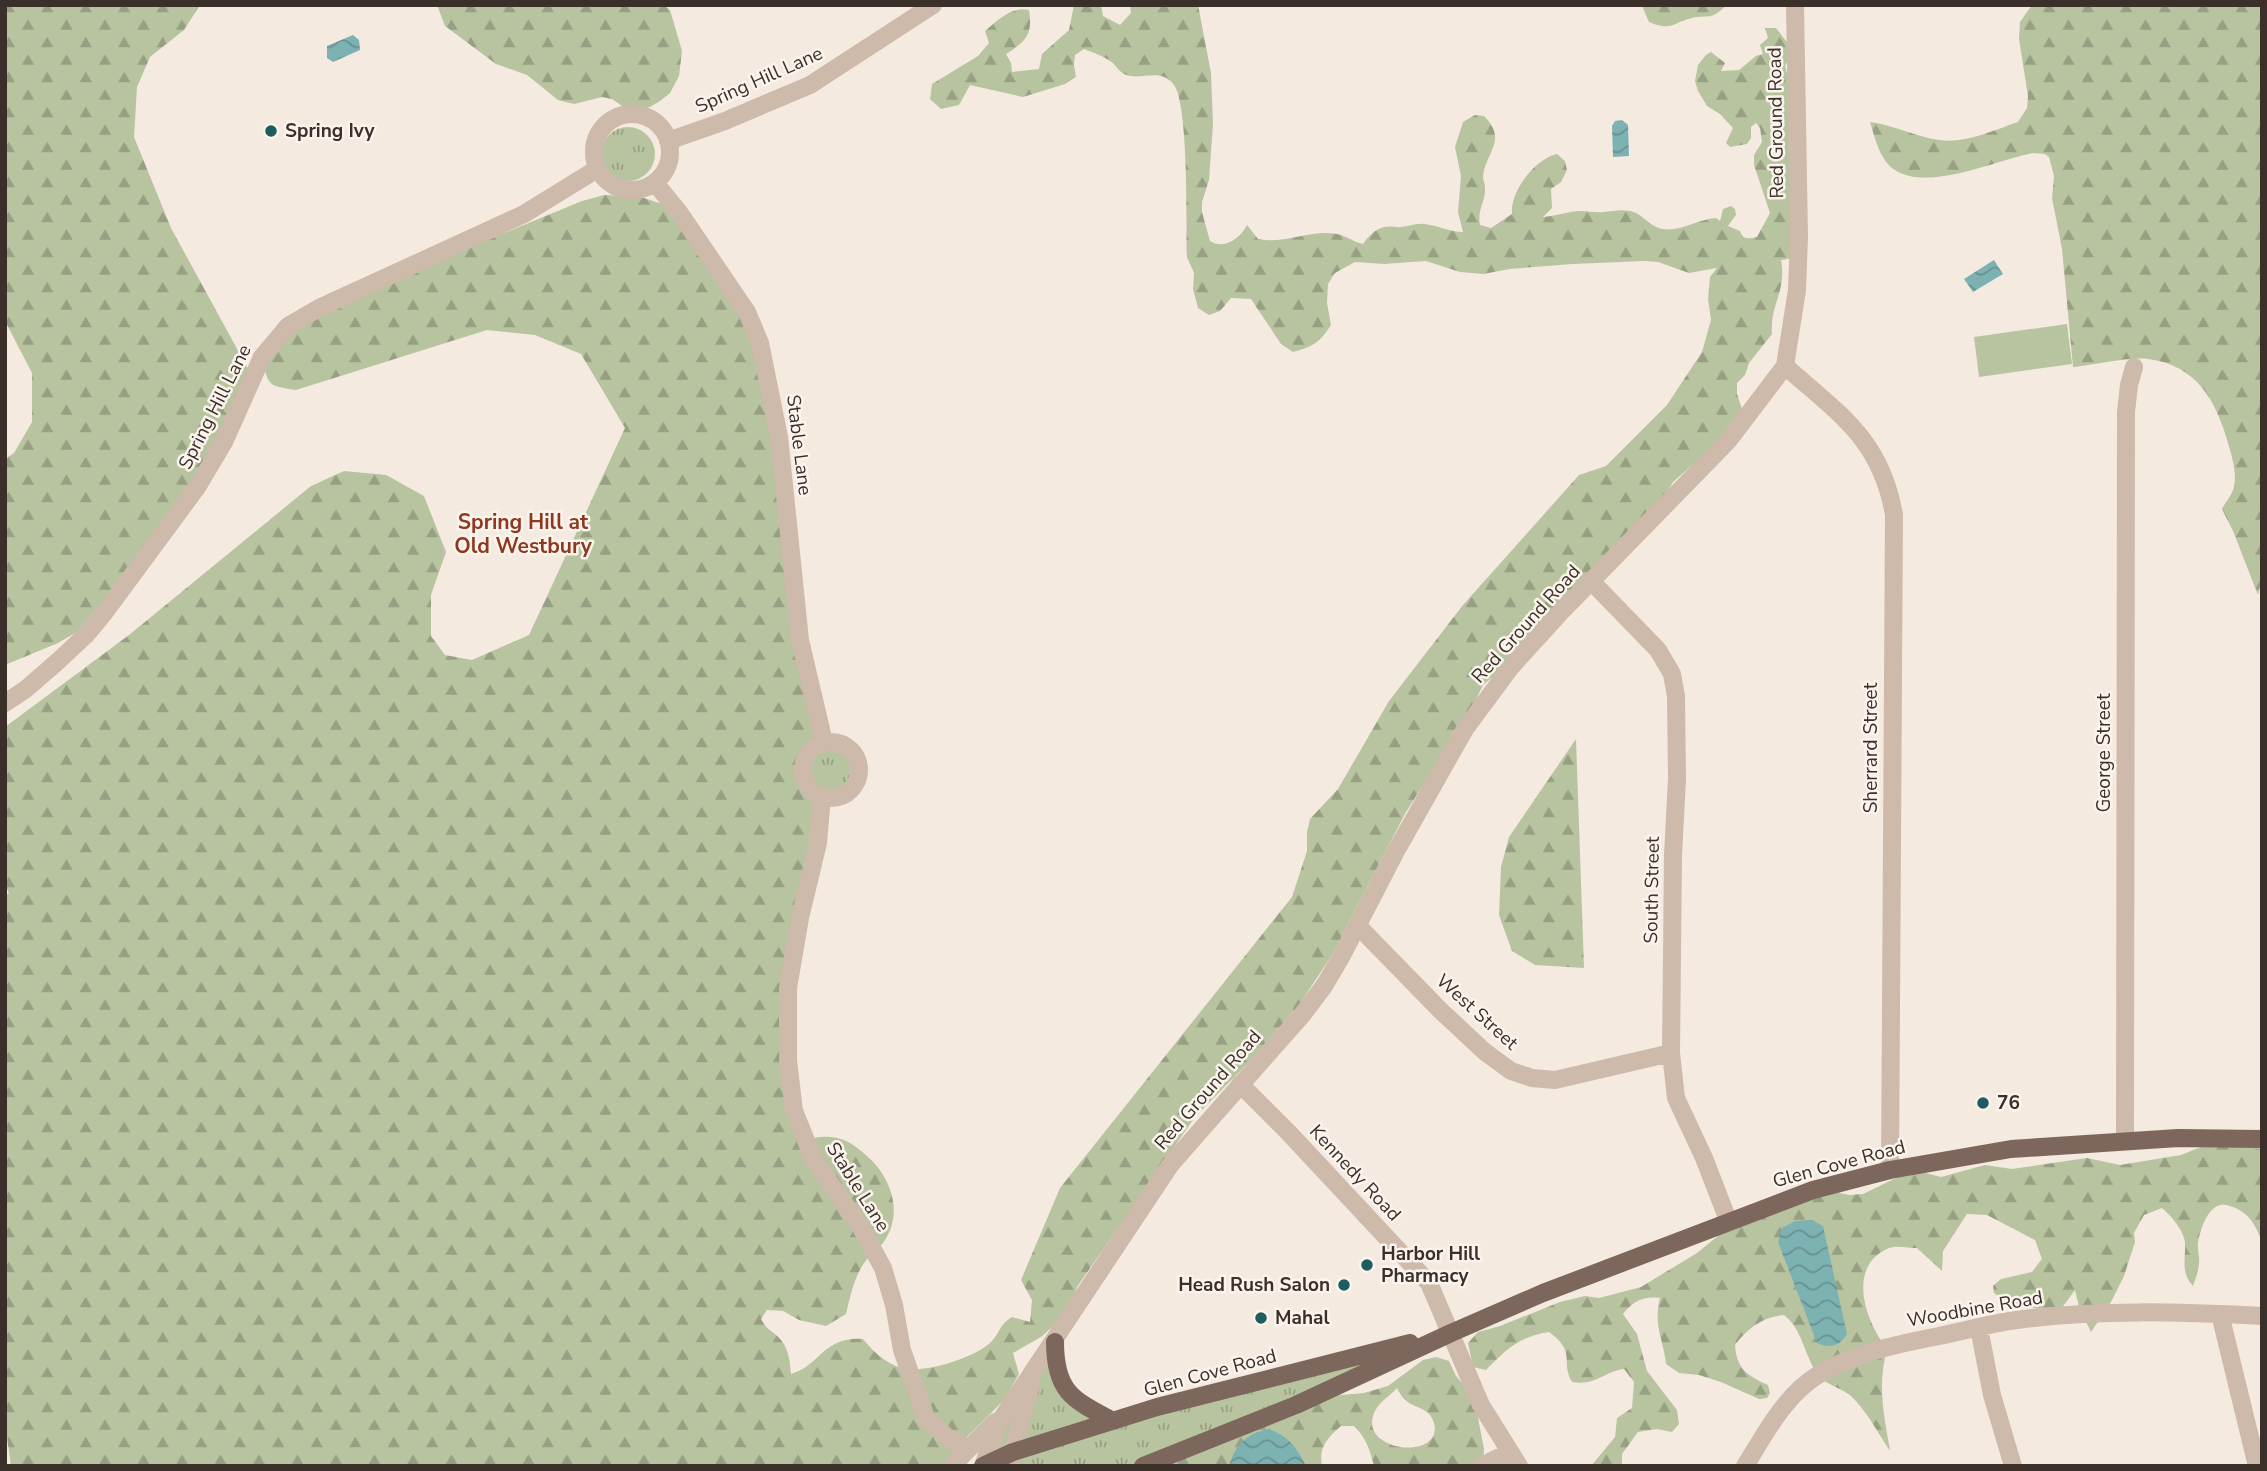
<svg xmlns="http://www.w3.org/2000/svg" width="2267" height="1471" font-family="'Nunito Sans',sans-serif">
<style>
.grass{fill:url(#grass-tufts)}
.forest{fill:url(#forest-firs);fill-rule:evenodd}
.pitch{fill:#b8c49f}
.water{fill:url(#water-waves)}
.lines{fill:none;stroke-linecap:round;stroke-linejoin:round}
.minor{stroke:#cdbaab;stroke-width:18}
.tertiary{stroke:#cdbaab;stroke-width:18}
.primary{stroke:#7d665b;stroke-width:18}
.poi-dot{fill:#1d5c5f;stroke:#fbf4ed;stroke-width:2.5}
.labels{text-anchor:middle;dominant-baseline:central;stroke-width:5;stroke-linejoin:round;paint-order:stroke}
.street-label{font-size:19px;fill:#3b2f2a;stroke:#fbf4ed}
.poi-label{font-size:19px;font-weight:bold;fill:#3b2f2a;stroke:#fbf4ed;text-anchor:start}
.neighbourhood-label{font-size:21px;font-weight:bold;fill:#8e381f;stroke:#fbf4ed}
</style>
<defs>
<pattern id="grass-tufts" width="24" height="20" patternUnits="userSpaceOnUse" patternTransform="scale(1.75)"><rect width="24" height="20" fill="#b8c49f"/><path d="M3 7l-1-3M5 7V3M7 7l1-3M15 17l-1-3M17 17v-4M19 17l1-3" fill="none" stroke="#97a082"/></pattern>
<pattern id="forest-firs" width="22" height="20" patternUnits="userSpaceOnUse" patternTransform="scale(1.75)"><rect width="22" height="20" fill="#b8c49f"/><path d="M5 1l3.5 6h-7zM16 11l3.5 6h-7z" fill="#97a082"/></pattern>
<pattern id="water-waves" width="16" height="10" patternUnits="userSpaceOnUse" patternTransform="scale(1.75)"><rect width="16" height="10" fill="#7db2b3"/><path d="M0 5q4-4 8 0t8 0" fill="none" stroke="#689192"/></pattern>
</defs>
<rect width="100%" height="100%" fill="#f4eae0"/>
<!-- grass -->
<path class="grass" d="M601 154a27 27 0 1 1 54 0a27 27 0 1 1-54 0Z
M807 769a23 23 0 1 1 46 0a23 23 0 1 1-46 0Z
M 1451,1333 L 1166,1466 L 972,1466 L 985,1458 L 1055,1342 L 1058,1373 L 1113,1421 Z"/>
<!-- forest -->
<path class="forest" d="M 5,5 L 200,5 L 184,30 L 150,57 L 137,87 L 134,137 L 171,228 L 253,378 L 198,486 L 77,632 L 58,643 L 5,665 L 5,459 L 14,453 L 32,422 L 32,373 L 5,321 Z
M 437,5 L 664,5 L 670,10 L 682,51 L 679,76 L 670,93 L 660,101 L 650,107 L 637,110 L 625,108 L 612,99 L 602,97 L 574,104 L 558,100 L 527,75 L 496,64 L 445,26 Z
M 1074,5 L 1101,5 L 1103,16 L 1120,25 L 1131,13 L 1130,5 L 1198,5 L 1211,73 L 1213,124 L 1209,180 L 1202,202 L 1202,212 L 1210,241 C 1225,250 1240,238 1247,225 L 1258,239 C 1283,245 1310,229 1337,234 C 1347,236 1353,242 1363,244 C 1373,231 1380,225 1396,227 C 1405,228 1415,223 1424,224 C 1437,225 1450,232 1463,232 L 1458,212 L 1461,176 L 1455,147 L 1463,122 L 1475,115 L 1484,116 C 1508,140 1486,152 1483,176 C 1483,181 1485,183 1485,187 C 1486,201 1477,209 1480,225 L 1491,228 L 1512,214 C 1510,191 1535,159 1557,154 L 1565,161 L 1567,170 L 1561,182 L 1551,189 L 1552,208 L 1543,217 C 1556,216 1569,211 1581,211 C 1588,211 1596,213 1603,212 C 1613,211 1620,209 1630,211 C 1644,214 1649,227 1663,229 C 1681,232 1698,219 1716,218 L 1720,221 L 1723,209 L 1731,206 L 1735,209 L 1736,215 L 1728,226 L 1740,231 C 1743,240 1748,239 1757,237 L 1770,213 L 1754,165 L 1754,155 L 1762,142 L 1760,128 L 1756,123 L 1751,127 L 1751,138 L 1747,144 L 1730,147 L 1726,143 L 1733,128 L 1720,114 L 1707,106 L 1698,91 L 1695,81 L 1698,65 L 1706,55 L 1711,52 L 1725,63 L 1721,71 L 1739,70 L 1756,56 L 1763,54 L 1760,45 L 1768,38 L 1765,28 L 1776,28 L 1789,45 L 1790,56 L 1785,66 L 1790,83 L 1794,258 L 1781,260 C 1787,291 1770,303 1772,334 L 1749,363 L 1745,375 L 1737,383 L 1737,394 L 1743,412 L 1732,430 L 1673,482 L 1659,506 L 1523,641 L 1507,665 L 1483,685 L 1471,710 L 1406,812 L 1332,955 L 1299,1005 L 1249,1062 L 1195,1117 L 1077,1287 L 1069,1312 L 1041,1337 L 1013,1353 L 1019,1374 L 1005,1399 L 955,1449 L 944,1466 L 11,1466 L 5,1423 L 5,896 L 9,893 L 5,886 L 5,727 L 129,635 L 311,486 L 344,471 L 386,475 L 424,496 L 446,552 L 431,595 L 431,636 L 445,655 L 472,660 L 529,635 L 625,428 L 581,354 L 535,335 L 487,330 L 296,390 C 267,386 268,385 262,357 L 319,309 L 582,201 L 604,195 L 638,196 L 662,204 L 754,326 L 818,745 C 799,757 797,781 816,795 L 788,988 L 794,1111 L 813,1138 C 837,1134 849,1140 867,1156 C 892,1178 904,1214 883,1243 C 876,1251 866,1258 861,1268 C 853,1282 850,1298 846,1314 L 826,1326 L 799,1320 L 783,1311 L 767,1310 L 761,1319 C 768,1332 774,1331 781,1340 C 789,1350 790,1362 791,1374 C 820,1366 823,1336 863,1339 C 873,1351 885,1363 901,1368 C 923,1374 976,1358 992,1341 C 1001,1331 999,1325 1012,1317 L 1030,1322 L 1032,1300 L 1021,1280 L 1060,1188 L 1292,897 L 1307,851 L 1307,832 L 1310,819 L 1338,789 L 1389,701 L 1463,605 L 1579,475 L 1606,466 L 1667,405 L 1702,352 L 1711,320 L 1708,299 L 1710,277 L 1717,268 L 1689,273 L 1658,262 L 1645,261 L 1572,264 L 1510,269 L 1483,274 L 1460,272 L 1426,261 L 1384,264 L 1355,262 L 1335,273 L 1328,284 L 1327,303 L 1331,325 C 1320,342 1313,347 1293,352 L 1281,344 L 1251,299 L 1231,298 L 1220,311 L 1209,315 L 1198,308 L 1193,289 L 1194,273 L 1187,257 C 1186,225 1189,106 1174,85 C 1160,66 1141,82 1124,74 C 1120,72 1116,66 1113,63 C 1104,56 1094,53 1084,49 L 1075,55 L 1074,65 L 1076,77 L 1065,84 L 1023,97 L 970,85 L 959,105 L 941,109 L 930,99 L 932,84 L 978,56 L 989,43 L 985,31 C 998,20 1012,6 1029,10 C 1033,35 1026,41 1006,54 L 1011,63 L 1012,72 L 1039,69 L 1042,54 L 1069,30 Z
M 1727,5 C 1709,21 1713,14 1692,18 C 1673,22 1672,32 1649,22 L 1642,6 Z
M 2032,5 L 2262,5 L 2262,578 L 2258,595 L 2233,531 L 2222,509 C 2225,503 2231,496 2233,490 C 2238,475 2232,457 2228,443 C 2216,401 2197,365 2148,359 C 2132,356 2092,365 2073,367 L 2062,249 L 2052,198 L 2054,176 L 2049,157 L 2045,154 L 2033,153 C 1997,160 1928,192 1895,170 C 1880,161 1875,138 1870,122 C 1894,125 1916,137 1939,140 C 1965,144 1994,130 2018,122 L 2027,108 L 2028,96 L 2019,39 L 2020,22 Z
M 1576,739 L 1584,968 L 1535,965 L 1512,951 L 1499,915 L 1501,867 L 1509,837 Z
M 2227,1144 L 2262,1149 L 2262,1241 C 2254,1223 2249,1212 2230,1206 C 2210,1198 2201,1227 2198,1242 C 2197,1249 2200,1257 2199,1264 C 2198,1272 2196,1278 2193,1286 C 2180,1272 2186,1258 2185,1242 C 2183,1229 2171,1216 2162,1208 L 2144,1215 L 2134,1233 L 2135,1242 L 2124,1276 L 2111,1302 L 2091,1332 L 2079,1307 L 2075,1290 L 2061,1309 C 2036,1309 2014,1309 1994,1293 L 1993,1286 L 2001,1279 L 2032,1272 L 2042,1259 L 2035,1240 L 1987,1215 L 1967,1214 L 1943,1251 L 1942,1271 L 1917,1248 C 1909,1248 1897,1245 1889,1248 C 1846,1266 1865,1321 1887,1349 C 1877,1386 1884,1414 1890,1451 C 1878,1433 1867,1411 1851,1396 C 1839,1386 1825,1386 1816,1372 C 1804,1353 1802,1329 1784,1315 C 1762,1317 1748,1328 1735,1345 C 1737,1370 1747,1375 1768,1385 L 1770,1393 L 1767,1398 L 1759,1399 L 1721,1382 L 1699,1375 L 1679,1373 L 1666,1364 C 1663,1337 1653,1326 1660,1298 C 1644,1296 1633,1301 1623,1314 L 1637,1334 L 1647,1371 L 1677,1410 L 1679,1424 L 1672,1432 L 1657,1429 L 1638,1432 L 1622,1454 L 1622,1466 L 1591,1466 L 1615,1437 L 1617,1418 L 1632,1408 L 1634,1382 L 1624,1369 C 1603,1372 1596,1386 1572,1382 C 1560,1361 1577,1352 1549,1332 C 1518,1337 1507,1349 1486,1370 L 1473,1367 L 1468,1343 L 1478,1332 L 1500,1326 L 1560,1302 L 1585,1296 L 1599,1298 L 1641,1287 L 1697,1253 L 1745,1214 L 1829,1186 L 1840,1193 L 1849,1195 L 1863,1194 L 1902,1175 L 1922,1172 L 1941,1177 L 1985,1165 L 2012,1169 L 2087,1158 L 2120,1165 L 2181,1155 L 2201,1147 Z
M 1436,1357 L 1449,1361 L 1456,1376 L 1469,1391 L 1476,1407 L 1484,1449 L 1483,1466 L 1374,1466 C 1370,1450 1366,1438 1354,1426 L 1341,1426 C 1328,1437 1318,1448 1322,1466 L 1166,1466 L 1329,1396 L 1364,1393 L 1388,1386 L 1423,1360 ZM 1397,1388 C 1408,1413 1428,1402 1434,1423 C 1444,1462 1355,1452 1375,1411 C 1380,1401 1390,1396 1397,1388 Z"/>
<!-- pitch -->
<path class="pitch" d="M 2067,324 L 2072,364 L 1979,377 L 1974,337 Z"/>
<!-- water -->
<path class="water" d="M 353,35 L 359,40 L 360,50 L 333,62 L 327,58 L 327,46 Z
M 1622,120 L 1628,125 L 1629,156 L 1613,157 L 1612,126 L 1615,121 Z
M 1994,260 L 2003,274 L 1973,292 L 1964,279 Z
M 1812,1220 L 1823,1226 L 1847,1334 C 1840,1346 1830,1349 1817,1343 L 1778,1242 L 1782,1228 L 1795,1221 Z
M 1269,1429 C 1288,1436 1297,1447 1306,1466 L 1229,1466 C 1235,1445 1247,1433 1269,1429 Z"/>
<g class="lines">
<!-- minor -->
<path class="minor" d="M594 152a38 38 0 1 1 76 0a38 38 0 1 1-76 0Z
M 668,141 L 725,121 L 810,85 L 933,5
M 655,183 L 679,212 L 747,312 L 760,343 L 779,437 L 800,640 L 824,742
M 1785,366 C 1839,414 1881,439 1894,515 L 1890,1170
M 1592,582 L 1658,650 L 1672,674 L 1676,696 L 1677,779 L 1673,855 L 1671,1053 L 1676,1098 L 1704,1158 L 1728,1220
M 5,703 L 26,689 L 57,662 L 86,635 L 105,612 L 198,486 L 224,442 L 262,357 L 288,326 L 319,308 L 524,214 L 597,169
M803 770a28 28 0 1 1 56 0a28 28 0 1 1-56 0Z
M 822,797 L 818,843 L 800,918 L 788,988 L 788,1060 L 794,1111 L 814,1160 L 860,1226 L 883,1268 L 894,1305 L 902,1350 L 926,1418 L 948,1438 L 968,1449
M 1358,926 L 1440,1010 L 1485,1052 L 1511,1071 L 1532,1078 L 1555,1080 L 1671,1053
M 1240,1084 L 1289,1133 L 1429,1283 L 1481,1405 L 1519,1466
M 2125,1140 L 2126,412 L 2129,385 L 2134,367
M 2220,1314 L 2257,1466
M 1979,1328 L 1992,1395 L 2013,1466
M 1481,1466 L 1510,1452
M 1745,1466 C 1765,1434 1785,1395 1818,1375 C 1853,1353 1898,1344 1939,1336 C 1965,1331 1991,1323 2017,1320 C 2097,1309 2181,1312 2262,1316"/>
<!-- tertiary -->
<path class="tertiary" d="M 952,1466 L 995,1422
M 983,1466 L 998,1424 L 1171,1164 L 1303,1014 L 1324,986 L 1340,959 L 1396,851 L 1465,729 L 1511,667 L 1560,613 L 1728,441 L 1785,366 L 1797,290 L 1799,237 L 1795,5
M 1009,1466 L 1031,1384"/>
<!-- primary -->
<path class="primary" d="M 1055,1342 C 1055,1392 1073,1400 1113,1421
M 983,1466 L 1013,1452 L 1157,1407 L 1410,1343
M 1143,1466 L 1296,1405 L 1451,1333 L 1543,1293 L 1813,1190 L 1890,1170 L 2011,1149 L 2178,1138 L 2262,1139"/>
</g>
<!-- markers -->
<g class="poi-dot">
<circle cx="271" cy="131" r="7"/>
<circle cx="1983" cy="1103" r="7"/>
<circle cx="1367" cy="1265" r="7"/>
<circle cx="1344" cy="1285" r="7"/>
<circle cx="1261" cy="1318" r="7"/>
</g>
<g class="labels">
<!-- street labels -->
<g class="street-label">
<text transform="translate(759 80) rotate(-24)">Spring Hill Lane</text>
<text transform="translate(1776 123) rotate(-91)">Red Ground Road</text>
<text transform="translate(215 407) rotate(-63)">Spring Hill Lane</text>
<text transform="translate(799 445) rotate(83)">Stable Lane</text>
<text transform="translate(1526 624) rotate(-48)">Red Ground Road</text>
<text transform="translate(1871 748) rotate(-90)">Sherrard Street</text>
<text transform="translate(2104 753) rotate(-90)">George Street</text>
<text transform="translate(1652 890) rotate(-89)">South Street</text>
<text transform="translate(1477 1012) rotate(42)">West Street</text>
<text transform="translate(1208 1090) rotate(-49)">Red Ground Road</text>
<text transform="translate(1839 1164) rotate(-15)">Glen Cove Road</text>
<text transform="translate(1355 1173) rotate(47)">Kennedy Road</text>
<text transform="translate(858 1187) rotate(58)">Stable Lane</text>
<text transform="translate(1975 1309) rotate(-10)">Woodbine Road</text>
<text transform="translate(1210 1373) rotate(-15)">Glen Cove Road</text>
</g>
<!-- poi labels -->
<g class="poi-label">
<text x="285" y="131">Spring Ivy</text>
<text x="1997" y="1103">76</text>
<text x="1381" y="1254">Harbor Hill<tspan x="1381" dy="22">Pharmacy</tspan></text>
<text x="1330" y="1285" text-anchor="end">Head Rush Salon</text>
<text x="1275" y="1318">Mahal</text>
</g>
<!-- neighbourhood labels -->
<g class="neighbourhood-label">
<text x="523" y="522">Spring Hill at<tspan x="523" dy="24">Old Westbury</tspan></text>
</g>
</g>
<!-- border -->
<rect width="2267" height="1471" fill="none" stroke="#3b2f2a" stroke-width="14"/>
</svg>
